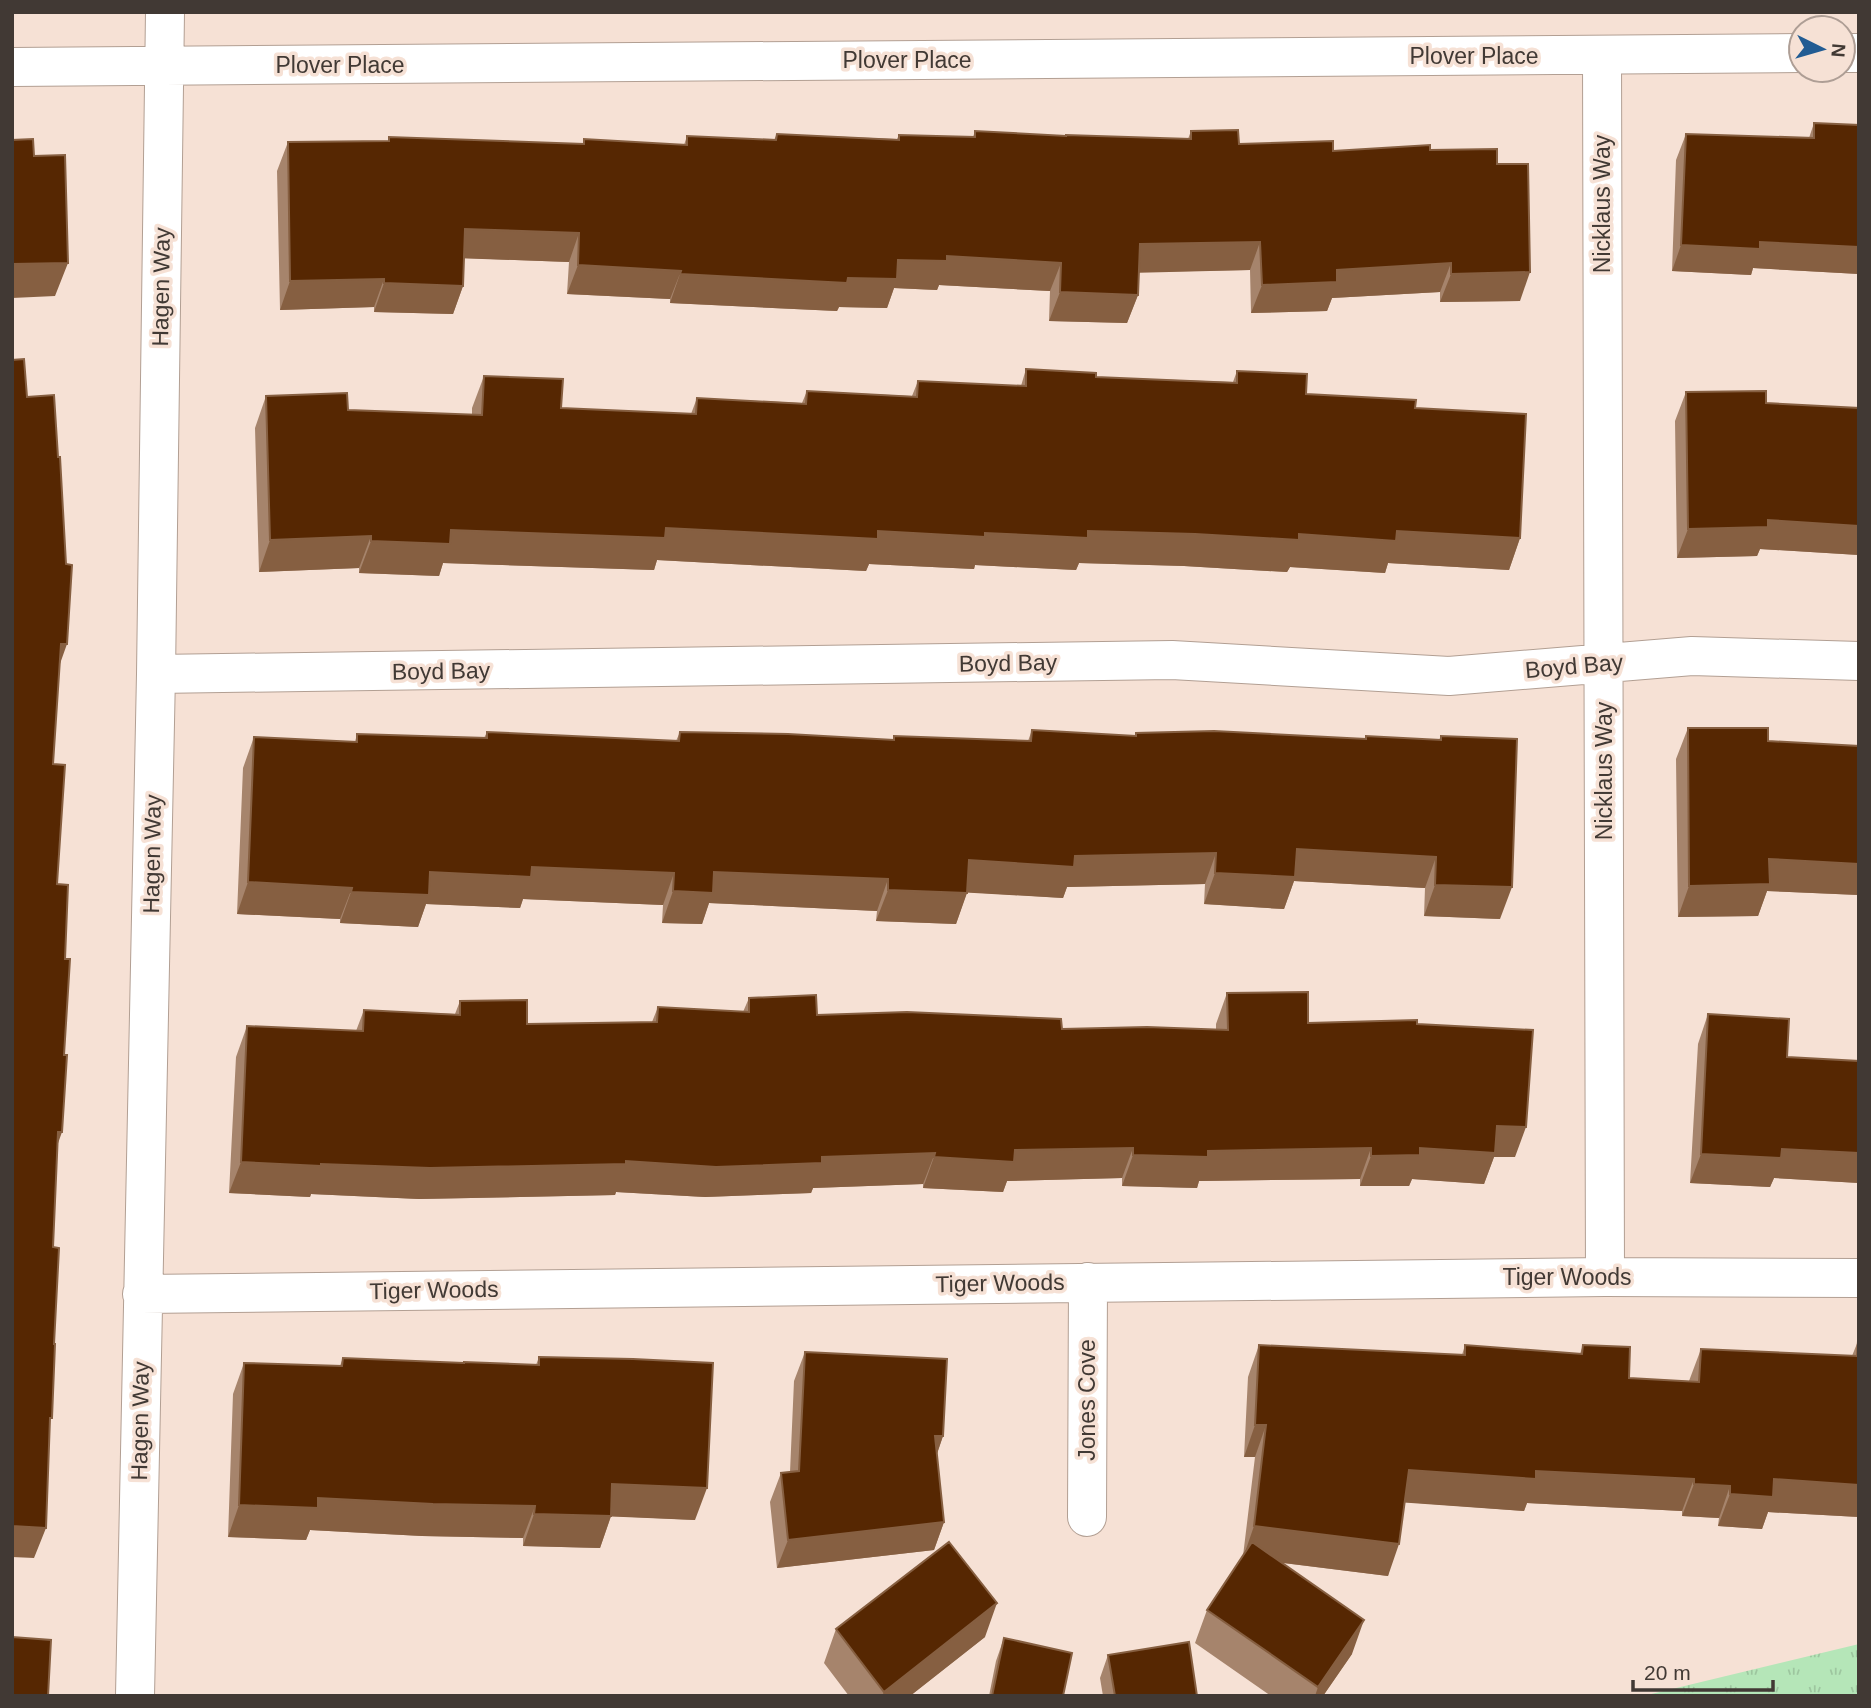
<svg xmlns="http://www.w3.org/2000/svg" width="1871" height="1708" font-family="Helvetica,sans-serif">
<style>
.grass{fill:url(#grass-tufts)}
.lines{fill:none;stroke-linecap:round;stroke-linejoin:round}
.street-casing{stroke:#b29f93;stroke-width:40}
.street{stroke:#fff;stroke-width:38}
.wall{fill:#a6846c}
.shaded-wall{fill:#865f41}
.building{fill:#562702;stroke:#865f41;stroke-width:2}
.labels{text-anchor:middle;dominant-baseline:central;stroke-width:7;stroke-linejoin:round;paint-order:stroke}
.street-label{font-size:23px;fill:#413934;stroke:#f6e1d5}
</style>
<defs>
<pattern id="grass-tufts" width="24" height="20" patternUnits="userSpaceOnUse" patternTransform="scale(1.75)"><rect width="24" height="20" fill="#b5e6b8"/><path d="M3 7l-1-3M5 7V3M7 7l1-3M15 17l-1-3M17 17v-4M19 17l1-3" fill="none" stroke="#9dc69f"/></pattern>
</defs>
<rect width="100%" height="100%" fill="#f6e1d5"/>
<!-- grass -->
<path class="grass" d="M 1859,1644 L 1859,1696 L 1643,1696 Z"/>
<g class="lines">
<defs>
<path id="street" d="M 1843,53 L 1859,53
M 1602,55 L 1605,1277
M 12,67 L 1801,53
M 156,674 L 1172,660 L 1449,676 L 1692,656 L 1859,661
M 142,1294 L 1605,1277 L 1859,1278
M 1087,1517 L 1088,1282
M 135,1696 L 156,674 L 165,12"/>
</defs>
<!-- street casing -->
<use href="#street" class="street-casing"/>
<!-- street -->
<use href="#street" class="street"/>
</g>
<!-- wall -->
<path class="wall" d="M 1814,123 L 1859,125 L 1859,274 L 1753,268 L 1751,275 L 1672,271 L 1676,160 L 1686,134 L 1809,138 Z
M 975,131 L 1065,136 L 1188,139 L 1191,131 L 1239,144 L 1333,151 L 1430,150 L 1497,164 L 1520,301 L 1440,302 L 1440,292 L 1332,298 L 1327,311 L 1251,313 L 1250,270 L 1139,272 L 1138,295 L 1127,323 L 1049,321 L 1050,291 L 939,285 L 937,290 L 894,288 L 887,308 L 839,307 L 837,311 L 670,303 L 670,299 L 567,294 L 569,262 L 464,258 L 463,286 L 453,314 L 374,312 L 374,307 L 280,310 L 277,171 L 288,142 L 388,141 L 389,137 L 583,144 L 584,139 L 684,145 L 687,136 L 774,140 L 777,134 L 897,139 L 899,135 L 973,137 Z
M 1026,369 L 1096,377 L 1233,382 L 1237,371 L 1306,394 L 1415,408 L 1520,538 L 1509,570 L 1388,563 L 1385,573 L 1290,567 L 1287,572 L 1184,566 L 1079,563 L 1076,570 L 975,565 L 974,569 L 869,564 L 866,571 L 657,560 L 654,570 L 443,563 L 439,576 L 359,573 L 359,568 L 259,572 L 255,428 L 266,396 L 348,410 L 472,415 L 472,408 L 484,376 L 561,408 L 691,414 L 697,398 L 802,403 L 807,391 L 912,396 L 918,381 L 1021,386 Z
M 1686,392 L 1766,403 L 1859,408 L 1859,555 L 1760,549 L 1757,556 L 1677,558 L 1675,421 Z
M 1688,728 L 1768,741 L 1859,746 L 1859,895 L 1767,891 L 1758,916 L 1678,917 L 1676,759 Z
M 1032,730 L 1135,736 L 1136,733 L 1365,739 L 1366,736 L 1439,740 L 1441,736 L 1500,919 L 1424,916 L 1425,888 L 1294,881 L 1284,909 L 1204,904 L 1205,884 L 1067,887 L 1063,898 L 967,892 L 956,924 L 876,921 L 877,911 L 709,903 L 702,924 L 662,923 L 663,905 L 523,899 L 520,908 L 426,904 L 418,927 L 340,923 L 340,919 L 237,914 L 243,768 L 254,737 L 355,742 L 357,734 L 484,738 L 487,732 L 676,741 L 680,732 L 893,740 L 894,736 L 1028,741 Z
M 1227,993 L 1308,1023 L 1417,1024 L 1515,1157 L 1494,1157 L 1484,1184 L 1412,1179 L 1409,1186 L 1360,1186 L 1360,1179 L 1199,1181 L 1197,1188 L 1122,1186 L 1122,1178 L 1007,1181 L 1003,1192 L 923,1188 L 923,1184 L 813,1188 L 811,1193 L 705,1197 L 616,1192 L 615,1195 L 419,1199 L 311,1194 L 310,1197 L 229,1193 L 236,1057 L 247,1026 L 356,1031 L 364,1010 L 455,1014 L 460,1001 L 527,1024 L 652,1022 L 658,1007 L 743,1012 L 749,998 L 817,1015 L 1062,1029 L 1216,1029 L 1216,1024 Z
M 1708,1014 L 1787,1057 L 1859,1061 L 1859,1183 L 1774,1178 L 1770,1187 L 1690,1183 L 1698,1044 Z
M 1858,1341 L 1859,1341 L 1859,1517 L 1768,1512 L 1762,1529 L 1718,1526 L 1719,1518 L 1682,1516 L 1682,1511 L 1527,1503 L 1524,1511 L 1405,1502 L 1388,1576 L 1283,1563 L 1352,1654 L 1323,1696 L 1271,1696 L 1195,1643 L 1207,1610 L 1243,1556 L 1255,1457 L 1244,1457 L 1248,1377 L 1259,1345 L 1462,1355 L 1465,1345 L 1580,1354 L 1583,1345 L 1629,1378 L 1689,1381 L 1701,1349 L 1852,1356 Z
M 805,1352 L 943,1436 L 937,1454 L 944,1522 L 934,1550 L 777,1568 L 770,1502 L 781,1473 L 790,1472 L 794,1381 Z
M 539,1357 L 695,1520 L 611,1516 L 600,1548 L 523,1546 L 523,1538 L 422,1536 L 310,1530 L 306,1540 L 228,1537 L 233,1394 L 244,1363 L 340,1366 L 343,1358 L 463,1363 L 536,1365 Z
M 836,1629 L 985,1637 L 910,1696 L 849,1696 L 824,1663 Z
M 1004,1638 L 1063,1696 L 989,1696 L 996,1661 Z
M 1108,1655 L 1197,1696 L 1103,1696 L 1100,1678 Z"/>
<!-- shaded-wall -->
<path class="shaded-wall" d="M 465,229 L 579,233 L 569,262 L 455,258 Z
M 1260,242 L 1250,270 L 1129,273 L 1140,244 Z
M 1760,242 L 1859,247 L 1859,274 L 1753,268 L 1751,275 L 1672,271 L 1681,245 Z
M 947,256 L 1061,263 L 1050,291 L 939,285 L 937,290 L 894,288 L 887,308 L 839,307 L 837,311 L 670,303 L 680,274 Z
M 68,263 L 55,296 L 12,298 L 12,264 Z
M 1451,263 L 1440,292 L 1332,298 L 1327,311 L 1251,313 L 1262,285 L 1337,270 Z
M 578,265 L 681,271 L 670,299 L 567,294 Z
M 1530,272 L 1520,301 L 1440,302 L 1451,274 Z
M 384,279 L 374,307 L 280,310 L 290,281 Z
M 384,283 L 463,286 L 453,314 L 374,312 Z
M 1060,292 L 1138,295 L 1127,323 L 1049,321 Z
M 1768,520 L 1859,526 L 1859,555 L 1760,549 L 1757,556 L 1677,558 L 1688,529 Z
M 666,528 L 985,533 L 1088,531 L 1299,534 L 1397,531 L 1520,538 L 1509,570 L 1388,563 L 1385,573 L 1290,567 L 1287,572 L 1184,566 L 1079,563 L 1076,570 L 975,565 L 974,569 L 869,564 L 866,571 L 657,560 L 654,570 L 443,563 L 439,576 L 359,573 L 371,541 L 451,530 Z
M 371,536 L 359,568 L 259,572 L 270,540 Z
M 61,644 L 67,644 L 56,675 Z
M 1297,849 L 1436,857 L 1425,888 L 1294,881 L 1284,909 L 1204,904 L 1215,873 Z
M 1216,853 L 1205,884 L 1067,887 L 1063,898 L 957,892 L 969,860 L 1075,856 Z
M 1769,859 L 1859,864 L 1859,895 L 1767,891 L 1758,916 L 1678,917 L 1689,886 Z
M 532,867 L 674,873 L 663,905 L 523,899 L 520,908 L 426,904 L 418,927 L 340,923 L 351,892 L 430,872 Z
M 714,872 L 888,879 L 877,911 L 709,903 L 702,924 L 662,923 L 673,891 Z
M 248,882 L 352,888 L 340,919 L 237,914 Z
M 1435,885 L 1512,887 L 1500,919 L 1424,916 Z
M 888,890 L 967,893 L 956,924 L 876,921 Z
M 1497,1126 L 1526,1127 L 1515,1157 L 1494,1157 L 1484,1184 L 1412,1179 L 1409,1186 L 1360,1186 L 1371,1156 L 1420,1148 Z
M 58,1132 L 62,1132 L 51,1163 Z
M 1133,1148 L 1122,1178 L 1007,1181 L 1003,1192 L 923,1188 L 934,1157 L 1015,1150 Z
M 1371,1148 L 1360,1179 L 1199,1181 L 1197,1188 L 1122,1186 L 1133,1155 L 1208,1151 Z
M 1782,1149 L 1859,1153 L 1859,1183 L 1774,1178 L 1770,1187 L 1690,1183 L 1701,1154 Z
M 935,1153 L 923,1184 L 813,1188 L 811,1193 L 705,1197 L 616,1192 L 615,1195 L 419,1199 L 311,1194 L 310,1197 L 229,1193 L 241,1162 L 321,1164 L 626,1161 Z
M 1255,1425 L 1266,1425 L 1255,1457 L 1244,1457 Z
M 935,1436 L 943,1436 L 933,1465 Z
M 1409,1470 L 1536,1471 L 1694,1479 L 1682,1511 L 1527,1503 L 1524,1511 L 1397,1502 Z
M 1774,1479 L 1859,1485 L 1859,1517 L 1768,1512 L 1762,1529 L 1718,1526 L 1730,1494 Z
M 612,1484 L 707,1488 L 695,1520 L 600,1516 Z
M 1694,1484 L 1730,1486 L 1719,1518 L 1682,1516 Z
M 318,1498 L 535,1506 L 523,1538 L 422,1536 L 310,1530 L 306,1540 L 228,1537 L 239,1505 Z
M 534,1514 L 611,1516 L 600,1548 L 523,1546 Z
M 944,1522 L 934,1550 L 777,1568 L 788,1540 Z
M 12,1526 L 46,1528 L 34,1558 L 12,1557 Z
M 1254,1526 L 1399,1544 L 1388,1576 L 1243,1558 Z
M 997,1603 L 985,1637 L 910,1696 L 882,1696 L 884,1692 Z
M 1364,1620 L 1352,1654 L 1323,1696 L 1315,1696 L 1318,1687 Z"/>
<!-- building -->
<path class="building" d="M 1814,123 L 1859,125 L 1859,247 L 1760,242 L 1760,249 L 1681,245 L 1686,134 L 1814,138 Z
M 1238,130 L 1239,144 L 1333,141 L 1333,151 L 1430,145 L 1430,150 L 1497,149 L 1497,164 L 1528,164 L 1530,272 L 1451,274 L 1451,263 L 1337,270 L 1337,282 L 1262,285 L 1260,242 L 1140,244 L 1138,295 L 1060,292 L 1061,263 L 947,256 L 947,261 L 898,260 L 897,279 L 848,278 L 847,283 L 680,274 L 681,271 L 578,265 L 579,233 L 465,229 L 463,286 L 384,283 L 384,279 L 290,281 L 288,142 L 389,141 L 389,137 L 584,144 L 584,139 L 687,145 L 687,136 L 776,140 L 777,134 L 899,140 L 899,135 L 975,137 L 975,131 L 1066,136 L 1066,135 L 1191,139 L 1191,131 Z
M 33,139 L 34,156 L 65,155 L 68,263 L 12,264 L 12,140 Z
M 24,359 L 27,397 L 54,395 L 58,457 L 60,457 L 66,564 L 72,565 L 67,644 L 61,644 L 53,764 L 65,765 L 57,884 L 68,885 L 65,959 L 70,959 L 64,1055 L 67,1055 L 62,1132 L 58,1132 L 53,1247 L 59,1248 L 54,1344 L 55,1344 L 52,1418 L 50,1418 L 46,1528 L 12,1526 L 12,360 Z
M 1026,369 L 1096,373 L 1096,377 L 1237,383 L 1237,371 L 1307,374 L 1306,394 L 1416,400 L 1415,408 L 1526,414 L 1520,538 L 1397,531 L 1396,541 L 1299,534 L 1299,540 L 1195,534 L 1088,531 L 1088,538 L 985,533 L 985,537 L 878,531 L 878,539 L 666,528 L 665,538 L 451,530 L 450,544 L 371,541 L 371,536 L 270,540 L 266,396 L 347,393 L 348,410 L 482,415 L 484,376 L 563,379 L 561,408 L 696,414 L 697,398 L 806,404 L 807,391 L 917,397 L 918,381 L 1026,386 Z
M 1766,391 L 1766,403 L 1859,408 L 1859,526 L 1768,520 L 1768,527 L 1688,529 L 1686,392 Z
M 1688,728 L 1768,728 L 1768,741 L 1859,746 L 1859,864 L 1769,859 L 1770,884 L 1689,886 Z
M 1032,730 L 1136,736 L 1136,733 L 1214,731 L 1366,739 L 1366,736 L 1441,740 L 1441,736 L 1517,739 L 1512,887 L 1435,885 L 1436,857 L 1297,849 L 1295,877 L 1215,873 L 1216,853 L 1075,856 L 1074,867 L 969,860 L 967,893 L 888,890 L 888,879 L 714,872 L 713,893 L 673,891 L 674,873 L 532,867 L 531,877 L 430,872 L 429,895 L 351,892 L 352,888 L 248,882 L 254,737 L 357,742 L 357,734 L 487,738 L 487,732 L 679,741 L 680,732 L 788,734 L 894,740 L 894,736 L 1031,741 Z
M 1308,992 L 1308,1023 L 1417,1020 L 1417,1024 L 1533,1030 L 1526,1127 L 1497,1126 L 1495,1153 L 1420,1148 L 1420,1155 L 1371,1156 L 1371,1148 L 1208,1151 L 1208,1157 L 1133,1155 L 1133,1148 L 1015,1150 L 1014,1162 L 934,1157 L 935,1153 L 822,1157 L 822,1163 L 716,1167 L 626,1161 L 626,1164 L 430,1168 L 321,1164 L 321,1166 L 241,1162 L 247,1026 L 363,1031 L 364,1010 L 460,1015 L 460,1001 L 527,1000 L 527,1024 L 657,1022 L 658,1007 L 749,1012 L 749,998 L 816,995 L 817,1015 L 907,1012 L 1061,1019 L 1062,1029 L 1147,1027 L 1228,1030 L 1227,993 Z
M 1708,1014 L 1789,1019 L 1787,1057 L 1859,1061 L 1859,1153 L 1782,1149 L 1781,1158 L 1701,1154 Z
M 1858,1341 L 1859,1341 L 1859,1485 L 1774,1479 L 1773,1497 L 1730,1494 L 1730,1486 L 1694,1484 L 1694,1479 L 1536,1471 L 1536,1479 L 1409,1470 L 1399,1544 L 1254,1526 L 1266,1425 L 1255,1425 L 1259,1345 L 1465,1355 L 1465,1345 L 1582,1354 L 1583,1345 L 1630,1347 L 1629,1378 L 1699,1382 L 1701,1349 L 1857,1356 Z
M 805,1352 L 947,1359 L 943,1436 L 935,1436 L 944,1522 L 788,1540 L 781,1473 L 799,1471 Z
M 539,1357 L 633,1359 L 713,1363 L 707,1488 L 612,1484 L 611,1516 L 534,1514 L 535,1506 L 433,1504 L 318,1498 L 318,1508 L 239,1505 L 244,1363 L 342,1366 L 343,1358 L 464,1363 L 464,1362 L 539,1365 Z
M 949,1542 L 997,1603 L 884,1692 L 836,1629 Z
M 1252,1542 L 1364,1620 L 1318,1687 L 1207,1610 Z
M 12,1637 L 51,1640 L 48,1696 L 12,1696 Z
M 1004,1638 L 1072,1653 L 1063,1696 L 992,1696 Z
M 1189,1642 L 1197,1696 L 1115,1696 L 1108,1655 Z"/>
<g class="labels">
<!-- street labels -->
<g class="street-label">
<text x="1474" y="56">Plover Place</text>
<text x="907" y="60">Plover Place</text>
<text x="340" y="65">Plover Place</text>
<text transform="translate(1602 204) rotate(-90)">Nicklaus Way</text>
<text transform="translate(161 287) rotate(-89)">Hagen Way</text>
<text transform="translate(1008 663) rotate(-1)">Boyd Bay</text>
<text transform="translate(1574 666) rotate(-5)">Boyd Bay</text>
<text transform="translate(441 671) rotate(-1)">Boyd Bay</text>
<text transform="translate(1604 771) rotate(-90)">Nicklaus Way</text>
<text transform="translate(152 854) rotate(-89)">Hagen Way</text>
<text x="1567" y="1277">Tiger Woods</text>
<text transform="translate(1000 1283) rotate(-1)">Tiger Woods</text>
<text transform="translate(434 1290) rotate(-1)">Tiger Woods</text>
<text transform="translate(1087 1400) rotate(-90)">Jones Cove</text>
<text transform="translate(140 1421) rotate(-89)">Hagen Way</text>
</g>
</g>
<!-- border -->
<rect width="1871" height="1708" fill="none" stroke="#413934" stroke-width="28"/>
<!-- north arrow -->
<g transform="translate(1822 49) rotate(95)"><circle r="33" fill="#f6e1d5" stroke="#ae9e95" stroke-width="2"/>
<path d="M0-5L12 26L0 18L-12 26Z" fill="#225c93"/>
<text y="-10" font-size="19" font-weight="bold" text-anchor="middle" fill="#413934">N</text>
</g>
<!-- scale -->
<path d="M1633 1680v10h140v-10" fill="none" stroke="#413934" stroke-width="3.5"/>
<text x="1644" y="1680" font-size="21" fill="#413934" stroke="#f6e1d5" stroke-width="5" paint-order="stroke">20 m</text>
</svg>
